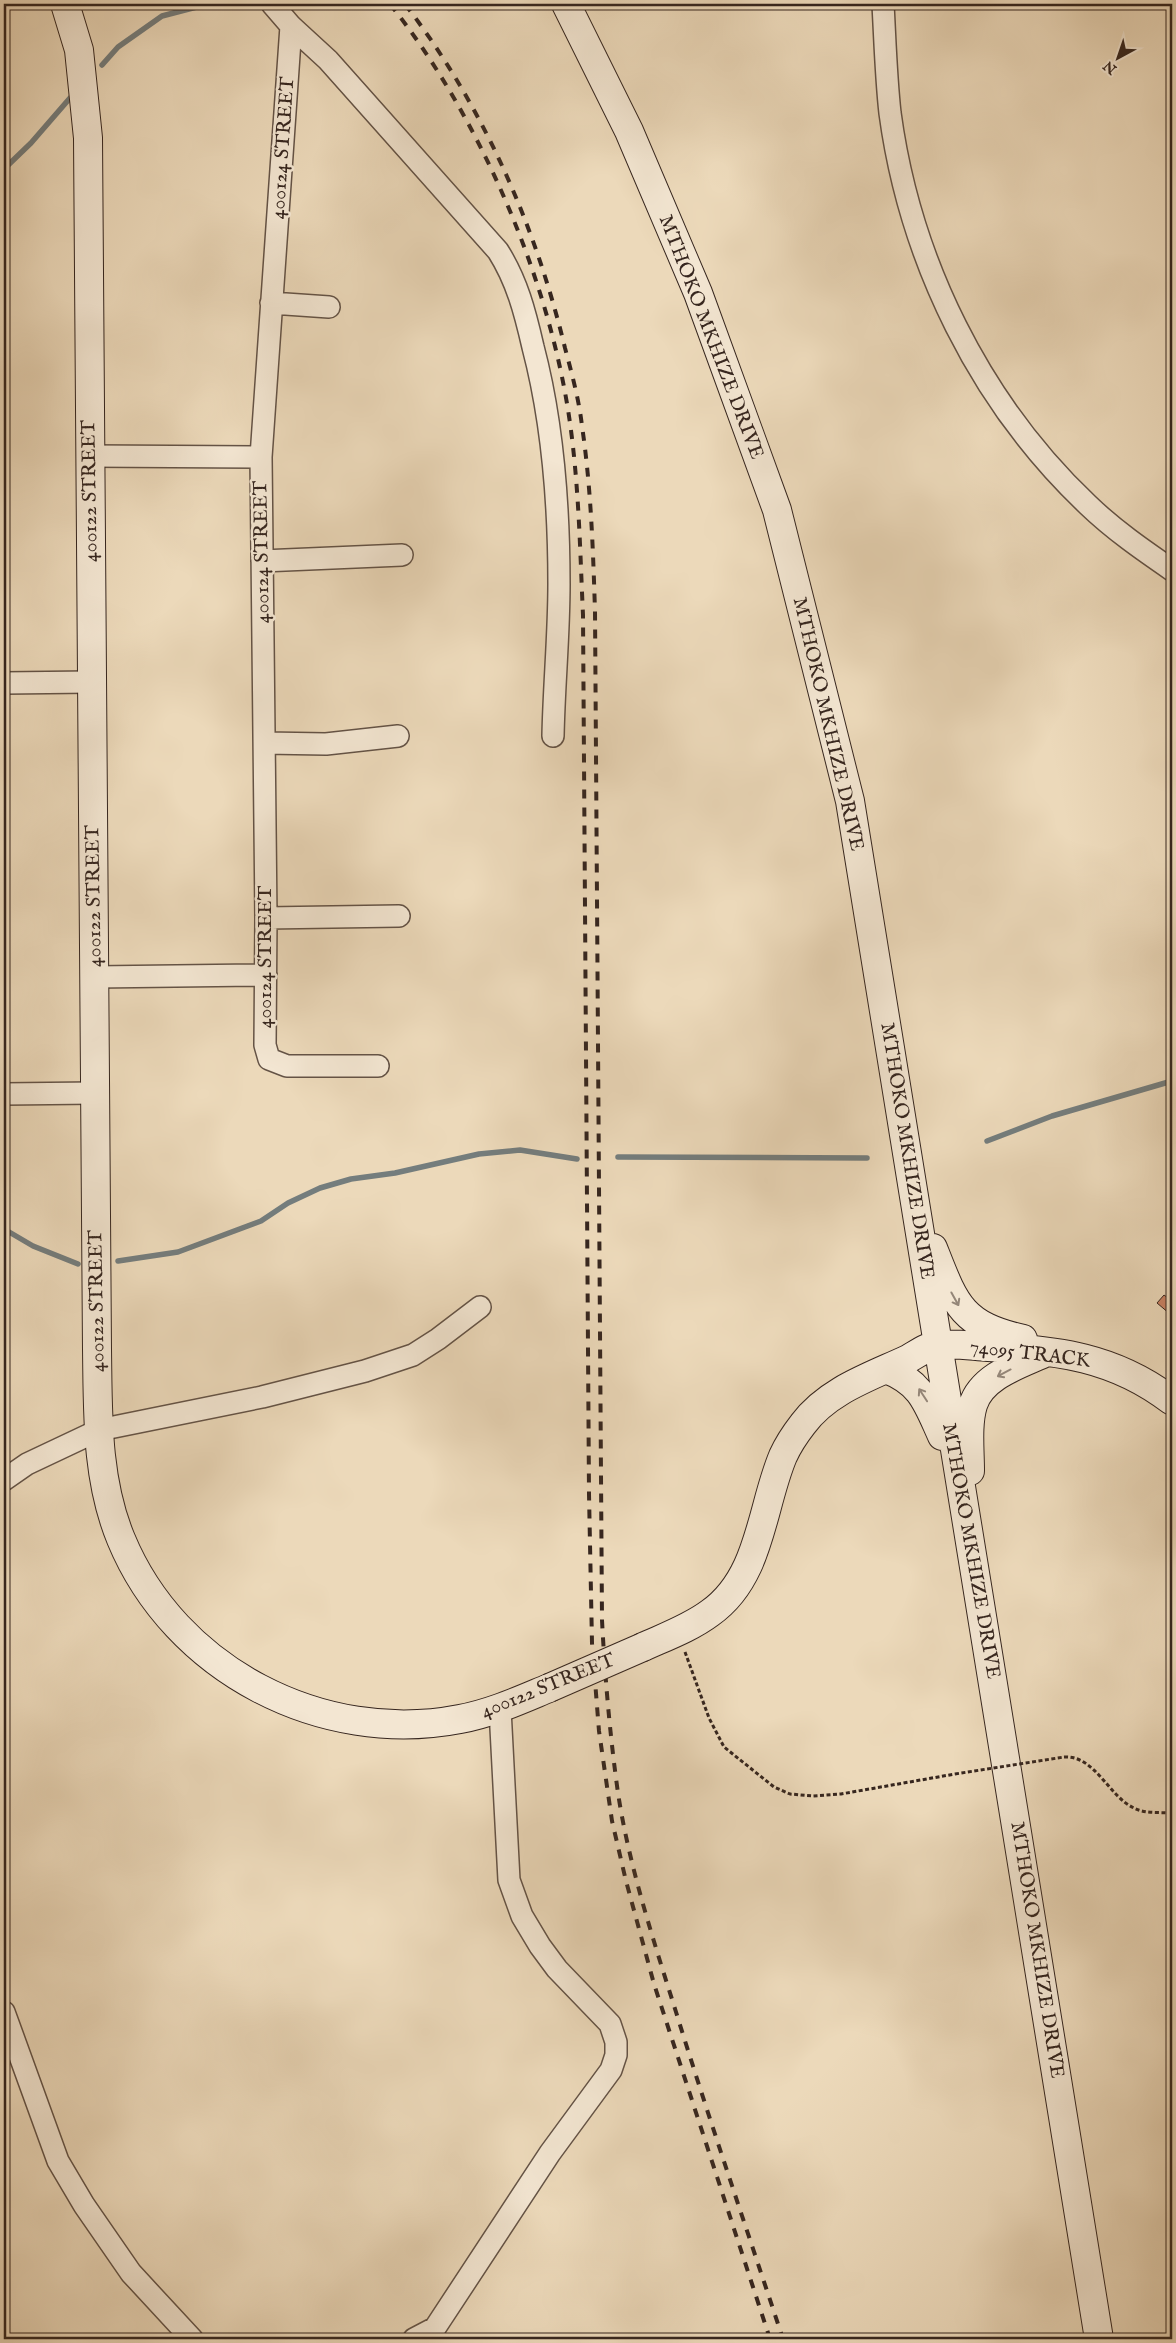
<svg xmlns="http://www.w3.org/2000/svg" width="1176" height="2343" font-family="'IM FELL English',serif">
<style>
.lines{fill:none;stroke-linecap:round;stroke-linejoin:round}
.stream{stroke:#747d7d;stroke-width:5.5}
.building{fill:#ca8264;stroke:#36261f}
.street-casing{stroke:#645346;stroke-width:24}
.secondary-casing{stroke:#36261f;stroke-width:30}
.path{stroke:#36261f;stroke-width:3;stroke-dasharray:4 2.5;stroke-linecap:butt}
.street{stroke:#f3e6d2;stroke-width:21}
.secondary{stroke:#f3e6d2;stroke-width:28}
.rail{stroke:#36261f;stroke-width:4;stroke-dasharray:9 9;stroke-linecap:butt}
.secondary-bridge-casing{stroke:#36261f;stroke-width:30;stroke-linecap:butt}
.path-bridge{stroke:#36261f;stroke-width:3;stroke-dasharray:4 2.5;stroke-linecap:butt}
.secondary-bridge{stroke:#f3e6d2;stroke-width:28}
.oneway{stroke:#948678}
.labels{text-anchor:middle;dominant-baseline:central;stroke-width:5;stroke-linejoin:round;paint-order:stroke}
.street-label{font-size:20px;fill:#36261f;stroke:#f3e6d2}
</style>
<rect width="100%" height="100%" fill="#ecd9ba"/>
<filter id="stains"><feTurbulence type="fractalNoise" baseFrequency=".004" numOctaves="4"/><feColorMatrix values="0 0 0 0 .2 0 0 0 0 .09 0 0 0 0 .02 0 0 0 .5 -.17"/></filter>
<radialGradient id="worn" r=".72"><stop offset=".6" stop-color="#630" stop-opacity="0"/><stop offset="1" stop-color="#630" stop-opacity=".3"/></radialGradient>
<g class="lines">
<!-- stream -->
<path class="stream" d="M 102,65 L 118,47 L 162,16 L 208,4
M 4,169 L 31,143 L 70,98
M 987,1141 L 1052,1116 L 1172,1081
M 618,1157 L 867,1158
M 4,1229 L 33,1246 L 78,1264
M 118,1261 L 178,1252 L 261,1221 L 288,1203 L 320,1188 L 351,1179 L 395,1173 L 479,1154 L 520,1150 L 577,1159"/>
</g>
<!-- building -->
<path class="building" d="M 1164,1295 L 1172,1301 L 1170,1314 L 1157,1303 Z"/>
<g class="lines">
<defs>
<path id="street" d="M 272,4 L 291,26 L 328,60 L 498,251 C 517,281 525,312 533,347 C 553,423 559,505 559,584 C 559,635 554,685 553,736
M 883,4 C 885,40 886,77 890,113 C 910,261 980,403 1088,505 C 1114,530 1143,550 1172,570
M 291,26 L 261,457 L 266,918 L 265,1045 L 269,1059 L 287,1066 L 378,1066
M 271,303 L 329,307
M 89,456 L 261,457
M 262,561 L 402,555
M 4,683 L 91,682
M 265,743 L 326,744 L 398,736
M 266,918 L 399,916
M 95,977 L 266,975
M 4,1094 L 95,1093
M 4,1480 L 27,1464 L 99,1430 L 262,1397 L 365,1371 L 413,1355 L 438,1339 L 480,1307
M 4,2012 L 58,2161 L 84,2205 L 131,2273 L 192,2339
M 414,2339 L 435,2328 L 550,2153 L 611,2070 L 616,2055 L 616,2042 L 610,2024 L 557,1969 L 540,1946 L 522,1916 L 509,1880 L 500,1709"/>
<path id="secondary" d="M 65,4 L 79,50 L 88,138 L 97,1349 C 98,1413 96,1479 121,1539 C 175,1670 322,1746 460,1719 C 492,1713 520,1700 549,1688
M 566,4 L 629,131 L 698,293 L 777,510 L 850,801 L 1099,2339
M 933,1248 C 955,1304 961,1325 1023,1339
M 886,1369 C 922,1383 927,1403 942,1436
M 970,1471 C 970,1450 967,1425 973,1405 C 982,1375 1022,1364 1047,1352
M 643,1647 C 665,1637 690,1628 710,1613 C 761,1577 761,1508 783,1456 C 788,1445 796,1433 803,1424 C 828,1390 872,1376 908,1359 C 917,1354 929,1345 939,1345 C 954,1343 972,1346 988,1347 C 1057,1350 1115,1357 1172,1401"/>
</defs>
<!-- street casing -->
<use href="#street" class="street-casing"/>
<!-- secondary casing -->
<use href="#secondary" class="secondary-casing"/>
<!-- path -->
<path class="path" d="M 685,1652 L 709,1718 L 724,1747 L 774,1787 L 790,1794 L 813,1796 L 841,1794 L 955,1774
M 1064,1757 C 1095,1755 1109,1797 1134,1808 C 1145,1814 1160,1812 1172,1813"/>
<!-- street -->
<use href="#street" class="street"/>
<!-- secondary -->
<use href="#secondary" class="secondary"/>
<!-- rail -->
<path class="rail" d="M 390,4 C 480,117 550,280 570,423 C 579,487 580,551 583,615 L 589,1494 L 592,1643 L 599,1731 L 612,1821 L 626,1881 L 654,1984 L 770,2339
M 405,4 C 483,106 535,224 565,348 C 572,374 579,400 582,426 C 591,487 593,549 595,611 L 602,1620 C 605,1678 610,1736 618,1793 C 629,1866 654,1942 676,2012 C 710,2122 747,2230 783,2339"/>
<defs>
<path id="secondary-bridge" d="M 549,1688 L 643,1647"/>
</defs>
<!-- secondary-bridge casing -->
<use href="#secondary-bridge" class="secondary-bridge-casing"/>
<!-- path-bridge -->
<path class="path-bridge" d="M 955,1774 L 1064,1757"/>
<!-- secondary-bridge -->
<use href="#secondary-bridge" class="secondary-bridge"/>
</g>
<!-- one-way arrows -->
<defs><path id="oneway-shaft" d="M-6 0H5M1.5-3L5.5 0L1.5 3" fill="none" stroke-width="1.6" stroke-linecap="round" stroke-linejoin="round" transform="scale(1.25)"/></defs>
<g class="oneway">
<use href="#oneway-shaft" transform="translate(955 1299) rotate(61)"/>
<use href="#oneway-shaft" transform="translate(1004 1373) rotate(152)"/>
<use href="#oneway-shaft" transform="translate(923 1395) rotate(-123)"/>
</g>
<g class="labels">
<!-- street labels -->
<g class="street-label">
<text transform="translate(283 148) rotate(-86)">400124 STREET</text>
<text transform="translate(711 337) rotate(69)">MTHOKO MKHIZE DRIVE</text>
<text transform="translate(90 491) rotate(-91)">400122 STREET</text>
<text transform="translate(262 552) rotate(-91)">400124 STREET</text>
<text transform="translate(828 724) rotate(77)">MTHOKO MKHIZE DRIVE</text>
<text transform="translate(94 896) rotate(-91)">400122 STREET</text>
<text transform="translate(265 957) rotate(-90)">400124 STREET</text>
<text transform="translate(907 1151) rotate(81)">MTHOKO MKHIZE DRIVE</text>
<text transform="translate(97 1301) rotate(-91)">400122 STREET</text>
<text transform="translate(1030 1354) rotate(7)">74095 TRACK</text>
<text transform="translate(971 1551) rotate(80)">MTHOKO MKHIZE DRIVE</text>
<text transform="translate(548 1686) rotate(-22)">400122 STREET</text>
<text transform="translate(1037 1950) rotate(81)">MTHOKO MKHIZE DRIVE</text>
</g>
</g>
<!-- margin -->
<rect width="1176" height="2343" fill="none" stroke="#ecd9ba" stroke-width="20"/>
<rect x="5" y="5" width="1166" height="2333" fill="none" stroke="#36261f" stroke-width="2.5"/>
<rect x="10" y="10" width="1156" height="2323" fill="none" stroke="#36261f"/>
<!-- north arrow -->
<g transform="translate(1118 58) rotate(220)" stroke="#f3e6d2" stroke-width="4" paint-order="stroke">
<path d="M0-4L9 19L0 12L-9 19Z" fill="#36261f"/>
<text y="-8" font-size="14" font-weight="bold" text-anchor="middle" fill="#36261f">N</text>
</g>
<rect width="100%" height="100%" filter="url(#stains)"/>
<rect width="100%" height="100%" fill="url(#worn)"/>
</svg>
